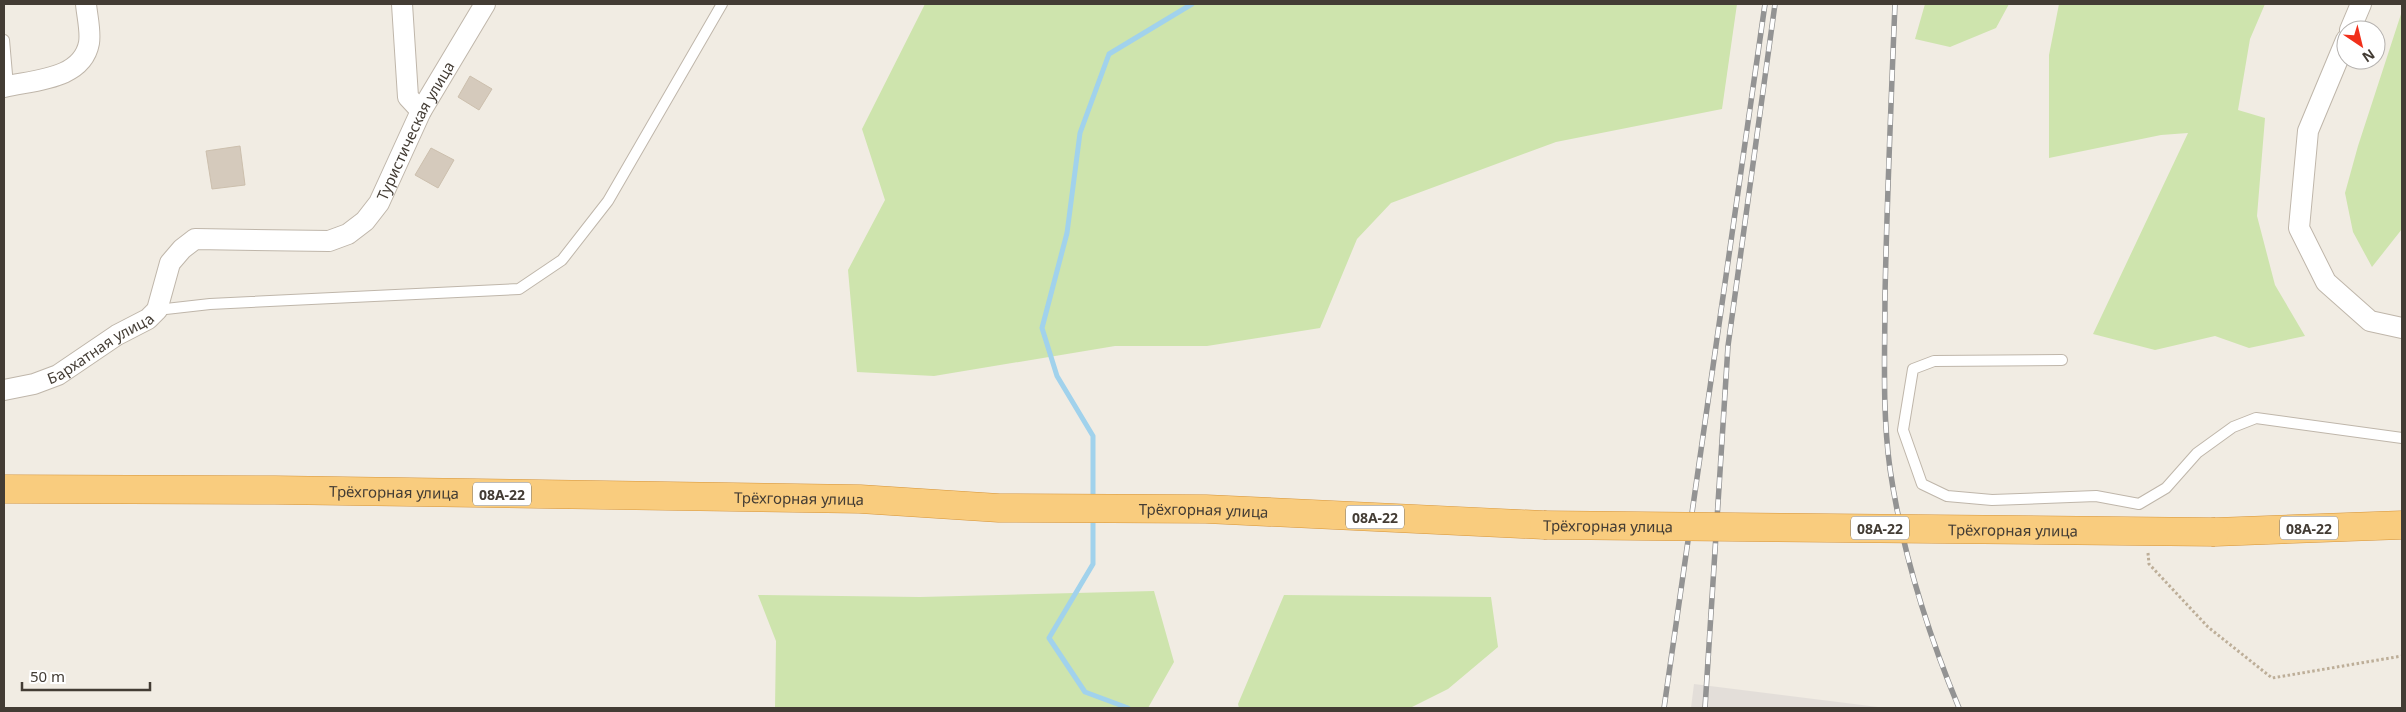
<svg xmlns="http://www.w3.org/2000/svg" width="2406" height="712" font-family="'Noto Sans',sans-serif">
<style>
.industrial{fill:#e3ded9}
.green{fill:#cee4ad}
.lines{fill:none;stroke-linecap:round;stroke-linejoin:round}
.stream{stroke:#a1d2ec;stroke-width:5}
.building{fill:#d5cabc;stroke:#ccbfad}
.service-casing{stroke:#bfb6aa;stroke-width:12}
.minor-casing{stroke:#bfb6aa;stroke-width:22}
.trunk-casing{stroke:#d69438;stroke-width:29}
.path{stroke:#bdae98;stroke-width:3;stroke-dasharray:2.5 2.5;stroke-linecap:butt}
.service{stroke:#fff;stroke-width:10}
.minor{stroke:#fff;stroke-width:20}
.trunk{stroke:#f9cc7e;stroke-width:28}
.rail-casing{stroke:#939393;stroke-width:5.5}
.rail{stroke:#fff;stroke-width:4;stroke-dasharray:11;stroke-linecap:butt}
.trunk-bridge-casing{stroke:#d69438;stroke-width:29;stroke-linecap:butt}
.trunk-bridge{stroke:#f9cc7e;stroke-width:28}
.labels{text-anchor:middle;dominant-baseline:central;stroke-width:4.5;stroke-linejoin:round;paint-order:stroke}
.shield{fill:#fff;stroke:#7b7671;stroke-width:1}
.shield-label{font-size:14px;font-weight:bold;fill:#433c34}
.street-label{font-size:15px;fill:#433c34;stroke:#fff}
</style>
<rect width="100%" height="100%" fill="#f1ece3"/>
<!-- industrial -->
<path class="industrial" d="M 1694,684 L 1886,708 L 1691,708 Z"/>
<!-- green -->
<path class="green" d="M 925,4 L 1737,4 L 1722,109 L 1556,142 L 1391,203 L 1357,239 L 1320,328 L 1207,346 L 1115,346 L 934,376 L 857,372 L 848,270 L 885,200 L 862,129 Z
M 1925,4 L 2009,4 L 1996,28 L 1950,47 L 1915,39 Z
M 2059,4 L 2265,4 L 2250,39 L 2238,110 L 2265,118 L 2257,216 L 2275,285 L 2305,336 L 2249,348 L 2215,336 L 2155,350 L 2093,334 L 2188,133 L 2161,135 L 2049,158 L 2049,55 Z
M 2402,11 L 2402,229 L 2372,267 L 2353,232 L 2345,193 L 2358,146 Z
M 1154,591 L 1174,662 L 1148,708 L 775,708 L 776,641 L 758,595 L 920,597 Z
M 1284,595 L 1491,597 L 1498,647 L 1448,689 L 1410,708 L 1239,708 L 1238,704 Z"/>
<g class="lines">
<!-- stream -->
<path class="stream" d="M 1093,501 L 1093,436 L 1057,376 L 1042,328 L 1067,233 L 1080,133 L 1109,54 L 1192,4
M 1093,517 L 1093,564 L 1049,638 L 1085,692 L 1128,708"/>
</g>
<!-- building -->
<path class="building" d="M 470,76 L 492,89 L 479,110 L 458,97 Z
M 240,146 L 245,185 L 212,189 L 206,151 Z
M 431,148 L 454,160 L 438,188 L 415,175 Z"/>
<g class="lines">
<defs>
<path id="service" d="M 4,40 L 8,86
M 157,310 L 210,304 L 519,289 L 562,260 L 608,201 L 722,4
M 2062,360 L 1934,361 L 1913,369 L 1903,430 L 1922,484 L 1947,496 L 1992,500 L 2096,496 L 2139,504 L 2166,488 L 2197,453 L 2233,427 L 2256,418 L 2402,438"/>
<g id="minor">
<path d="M 402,4 L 408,97 L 421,111"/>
<path d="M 2350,30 L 2361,4"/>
<path d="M 2346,40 L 2308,131 L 2299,228 L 2326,282 L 2370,321 L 2402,328"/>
<path d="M 4,87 C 33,80 82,80 89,43 C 91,31 87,16 86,4"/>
<path id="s1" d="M 4,390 L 34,384 L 58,375 L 117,335 L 148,319 L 157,310 L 170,263 L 182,249 L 195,239 L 329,241 L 348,234 L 365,221 L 379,203 L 421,111 L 485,4"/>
</g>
<g id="trunk">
<path id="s2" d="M 4,489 L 275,490 L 860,499 L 999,508 L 1206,509 L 1544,525"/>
<path d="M 2215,532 L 2402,525"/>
</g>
</defs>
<!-- service casing -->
<use href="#service" class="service-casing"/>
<!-- minor casing -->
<use href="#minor" class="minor-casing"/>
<!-- trunk casing -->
<use href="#trunk" class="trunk-casing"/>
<!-- path -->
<path class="path" d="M 2148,553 L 2149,564 L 2208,627 L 2272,678 L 2402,656"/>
<!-- service -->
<use href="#service" class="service"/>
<!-- minor -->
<use href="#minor" class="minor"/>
<!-- trunk -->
<use href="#trunk" class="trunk"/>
<defs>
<path id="rail" d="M 1895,4 C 1891,101 1887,198 1885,295 C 1885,353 1882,411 1890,469 C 1902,551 1927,631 1959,708
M 1664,708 L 1765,4
M 1705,708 L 1728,346 L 1775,4"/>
</defs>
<!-- rail casing -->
<use href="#rail" class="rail-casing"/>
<!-- rail -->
<use href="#rail" class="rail"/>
<defs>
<g id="trunk-bridge">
<path id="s3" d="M 1544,525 L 2215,532"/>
</g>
</defs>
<!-- trunk-bridge casing -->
<use href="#trunk-bridge" class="trunk-bridge-casing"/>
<!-- trunk-bridge -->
<use href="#trunk-bridge" class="trunk-bridge"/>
</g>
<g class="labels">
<!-- shield labels -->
<g class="shield">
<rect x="473" y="482.5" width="58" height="23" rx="4"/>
<rect x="1346" y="505.5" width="58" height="23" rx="4"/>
<rect x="1851" y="516.5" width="58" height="23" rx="4"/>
<rect x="2280" y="516.5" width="58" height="23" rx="4"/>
</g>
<g class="shield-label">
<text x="502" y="494">08А-22</text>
<text x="1375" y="517">08А-22</text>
<text x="1880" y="528">08А-22</text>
<text x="2309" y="528">08А-22</text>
</g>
<!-- street labels -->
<g class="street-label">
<text stroke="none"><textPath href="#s1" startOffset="538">Туристическая улица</textPath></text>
<text stroke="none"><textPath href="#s1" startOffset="106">Бархатная улица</textPath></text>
<text stroke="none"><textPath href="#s2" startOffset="390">Трёхгорная улица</textPath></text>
<text stroke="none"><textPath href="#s2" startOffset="795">Трёхгорная улица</textPath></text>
<text stroke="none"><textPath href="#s2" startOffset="1200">Трёхгорная улица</textPath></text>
<text stroke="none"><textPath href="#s3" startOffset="64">Трёхгорная улица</textPath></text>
<text stroke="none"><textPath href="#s3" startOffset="469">Трёхгорная улица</textPath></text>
</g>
</g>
<!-- border -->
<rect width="2406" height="712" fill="none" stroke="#433c34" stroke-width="10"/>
<!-- north arrow -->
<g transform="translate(2361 45) rotate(145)"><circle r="24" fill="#ffffff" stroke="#b4b1ae"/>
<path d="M0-4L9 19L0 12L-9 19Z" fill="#f12f1a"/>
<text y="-8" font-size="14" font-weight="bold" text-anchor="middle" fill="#433c34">N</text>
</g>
<!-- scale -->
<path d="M22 682v8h128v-8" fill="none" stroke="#433c34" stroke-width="2.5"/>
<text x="30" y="682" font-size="15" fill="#433c34" stroke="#ffffff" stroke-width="4" paint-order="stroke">50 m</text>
</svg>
